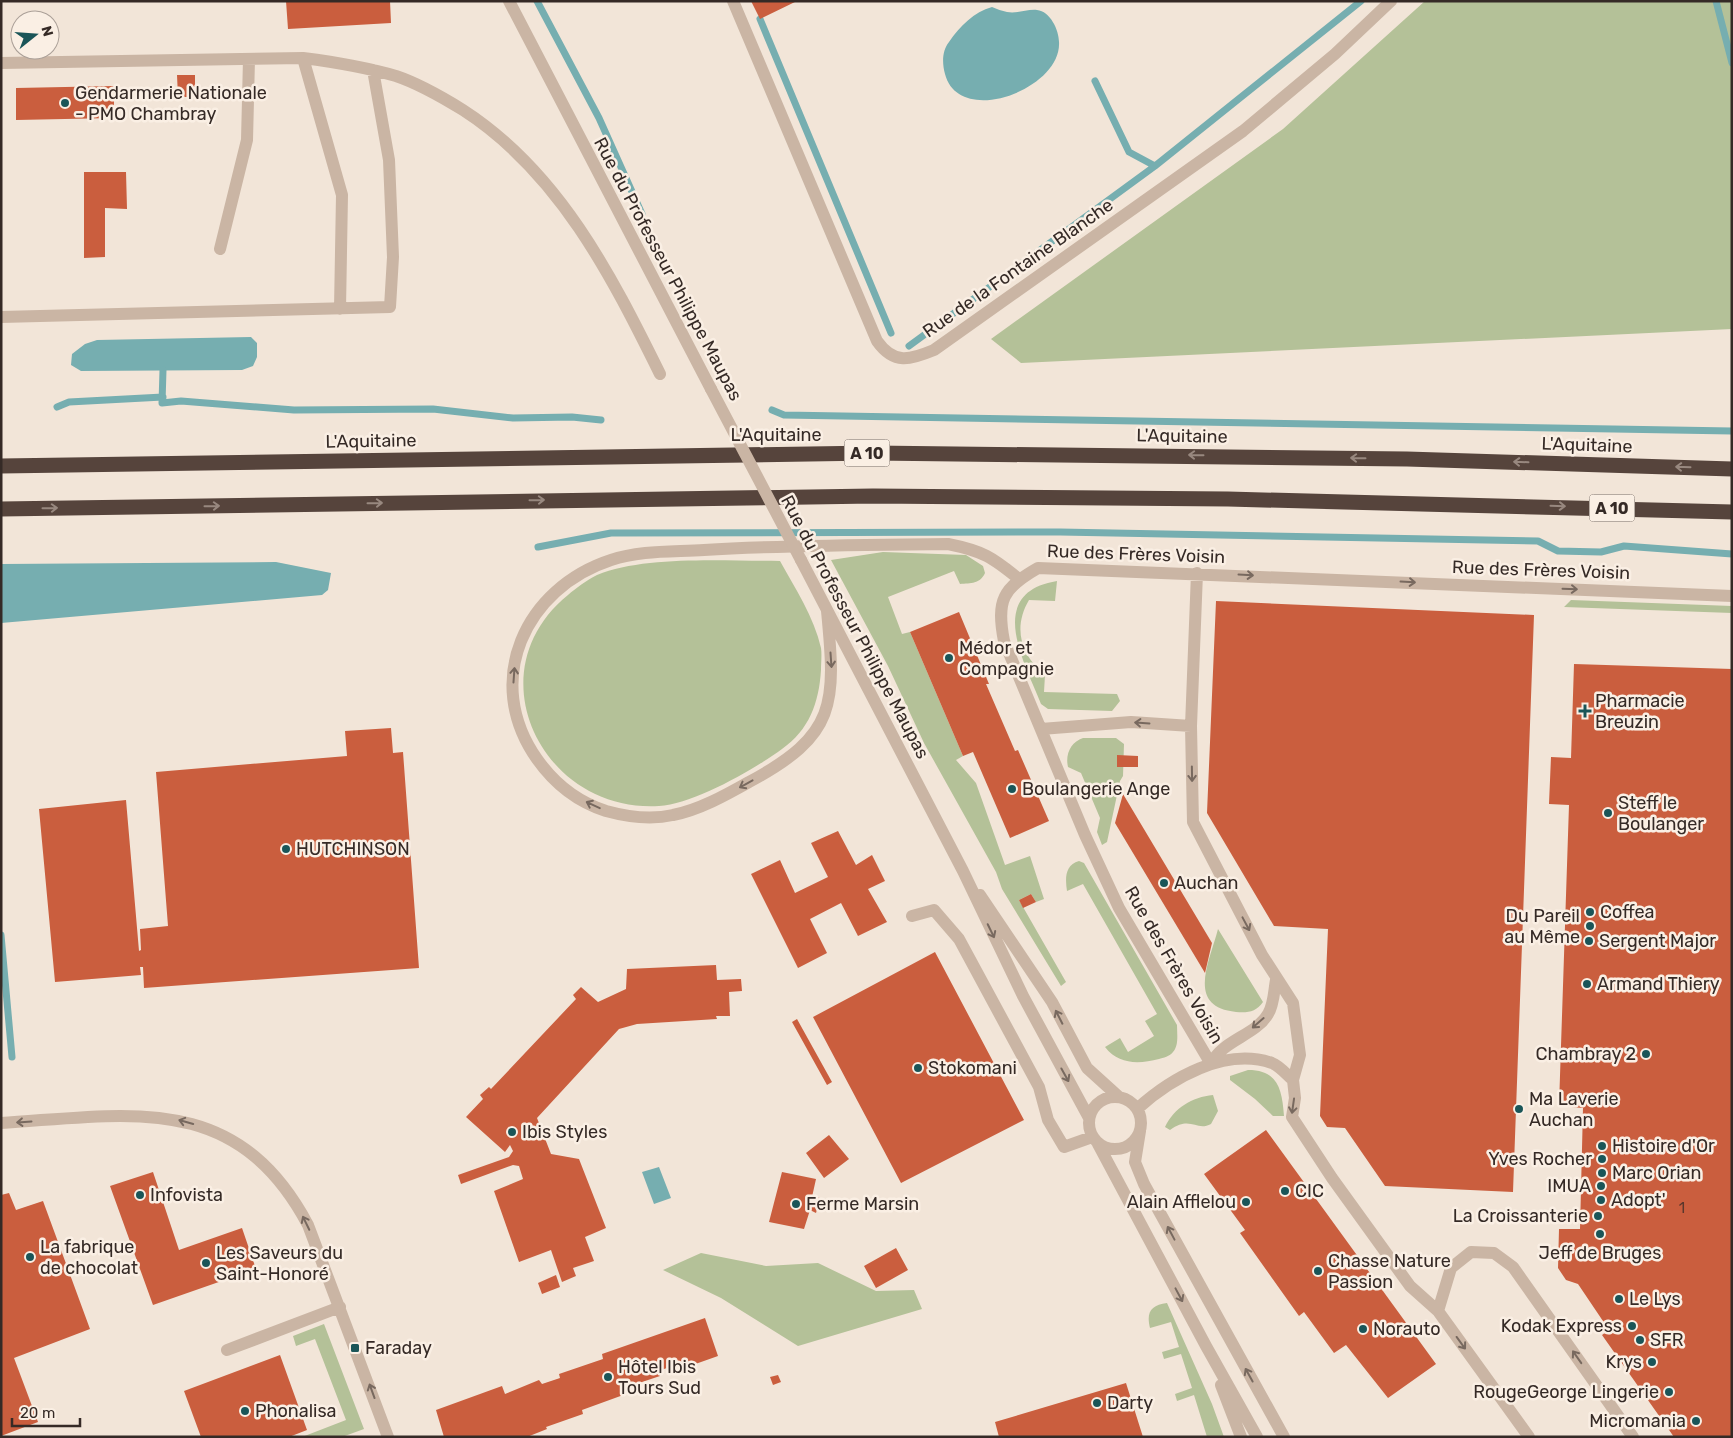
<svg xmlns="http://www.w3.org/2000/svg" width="1733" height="1438" font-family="Rubik,sans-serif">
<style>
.green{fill:#b4c198}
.water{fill:#76aeb0}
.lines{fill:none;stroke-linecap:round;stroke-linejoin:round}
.stream{stroke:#76aeb0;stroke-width:7}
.building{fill:#ca5e3e}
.minor{stroke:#cab5a4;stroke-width:12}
.highway{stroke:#56443c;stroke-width:15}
.minor-bridge{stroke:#cab5a4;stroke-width:12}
.oneway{stroke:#98887f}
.oneway2{stroke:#78695f}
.poi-dot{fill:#1a5558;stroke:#faefe4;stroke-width:2}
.labels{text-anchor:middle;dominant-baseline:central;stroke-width:5;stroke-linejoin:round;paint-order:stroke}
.number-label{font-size:15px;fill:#5a372c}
.shield{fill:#faefe4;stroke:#70655f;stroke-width:1}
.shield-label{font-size:16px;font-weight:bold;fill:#352a26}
.poi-label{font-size:18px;fill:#352a26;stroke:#faefe4;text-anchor:start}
.street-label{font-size:18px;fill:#352a26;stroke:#faefe4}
</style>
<rect width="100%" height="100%" fill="#f2e5d8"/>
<!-- green -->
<path class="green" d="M 1425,1 L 1732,1 L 1732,329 L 1021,363 L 991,339 L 1283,129 Z
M 883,552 L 966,555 L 983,566 L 985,573 C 980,584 971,583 960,584 L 954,571 L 888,597 L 902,634 L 910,632 L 963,756 L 956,760 L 976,783 L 1005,865 L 1030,856 L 1044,899 L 1036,902 L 1031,894 L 1019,900 L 1066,982 L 1061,986 L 1002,889 L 996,872 L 924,743 L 888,666 L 831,560 Z
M 780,561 C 795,588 814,617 821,648 C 822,655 821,663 821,670 C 819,703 809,730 782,749 C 753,770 694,804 659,806 C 542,813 473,672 568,595 C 576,588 587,580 597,575 C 645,555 727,561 780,561 Z
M 1057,581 L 1055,601 L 1029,600 C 1013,627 1020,655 1045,675 L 1044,692 L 1117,694 L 1120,701 L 1112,711 L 1048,709 L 1041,704 C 1025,663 984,593 1057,581 Z
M 1571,600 L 1732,606 L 1732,613 L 1564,607 Z
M 1083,738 L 1116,738 L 1124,744 L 1123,776 L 1120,781 L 1107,842 L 1102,845 L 1097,832 L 1100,818 L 1081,773 L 1068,767 C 1065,754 1071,742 1083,738 Z
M 1079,861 L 1084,863 L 1177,1025 C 1177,1034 1179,1045 1173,1052 C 1170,1056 1163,1058 1159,1059 C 1139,1064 1119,1065 1105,1047 L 1120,1038 L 1128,1052 L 1154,1036 L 1145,1021 L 1157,1014 L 1083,884 L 1067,891 C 1065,878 1065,865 1079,861 Z
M 1218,929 L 1263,1002 C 1256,1012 1248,1013 1236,1012 C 1185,1007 1210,961 1218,929 Z
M 1248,1070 C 1278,1070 1282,1089 1284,1116 L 1273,1116 L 1255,1099 L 1230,1080 L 1230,1076 Z
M 1213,1095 L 1218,1111 L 1211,1124 C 1196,1132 1191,1115 1170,1130 L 1165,1127 C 1174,1108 1192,1097 1213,1095 Z
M 701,1253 L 766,1266 L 818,1263 L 876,1291 L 914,1290 L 922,1309 L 798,1346 L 721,1298 L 663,1270 Z
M 1167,1303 L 1212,1404 L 1224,1437 L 1207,1437 L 1194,1395 L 1177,1401 L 1175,1394 L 1192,1388 L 1181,1354 L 1164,1359 L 1162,1352 L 1179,1347 L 1171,1322 L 1150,1328 C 1146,1312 1151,1305 1167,1303 Z
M 324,1324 L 364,1429 L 342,1437 L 302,1437 L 346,1420 L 315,1339 L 296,1346 L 293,1336 Z"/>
<!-- water -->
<path class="water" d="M 992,7 C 997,9 1002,11 1007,12 C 1017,14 1027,9 1037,10 C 1050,11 1059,30 1059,42 C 1062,89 959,128 945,74 C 942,63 942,51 949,42 C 960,26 974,12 992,7 Z
M 251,337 L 257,343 L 257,357 L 253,366 L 242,370 L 81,371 L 71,365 L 72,354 L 85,344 L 97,340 Z
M 276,562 L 331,573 L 328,590 L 322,595 L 1,623 L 1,564 Z
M 659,1167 L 671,1198 L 654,1204 L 642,1172 Z"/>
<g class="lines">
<!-- stream -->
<path class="stream" d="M 537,1 L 599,118 L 642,214
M 1716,1 L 1732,63
M 760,19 L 891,333
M 1155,166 L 1361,1
M 909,346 L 1155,166 L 1129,152 L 1095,81
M 163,370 L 162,403 L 181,401 L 294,410 L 433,409 L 513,418 L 572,417 L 601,420
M 57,407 L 69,402 L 163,397
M 772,410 L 784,415 L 1732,431
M 538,547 L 611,533 L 1060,532 L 1538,541 L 1558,551 L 1601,552 L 1624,546 L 1732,554
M 1,935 L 12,1057"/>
</g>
<!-- building -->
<path class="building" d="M 286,1 L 390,1 L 391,23 L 288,29 Z
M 751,1 L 797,1 L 760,19 Z
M 177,75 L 195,75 L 195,97 L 178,97 Z
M 114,86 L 114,118 L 16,120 L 16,88 Z
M 84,172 L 126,172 L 127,209 L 105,208 L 105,257 L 84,258 Z
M 1216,601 L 1534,615 L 1513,1192 L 1385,1186 L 1345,1128 L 1327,1127 L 1320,1116 L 1328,929 L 1274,926 L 1207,813 Z
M 959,612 L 989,684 L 986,684 L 1015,751 L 1018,750 L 1049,821 L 1010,838 L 973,752 L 963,756 L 910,632 Z
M 1574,664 L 1732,669 L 1732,1437 L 1674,1437 L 1602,1335 L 1609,1330 L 1578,1284 L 1566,1280 L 1558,1268 L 1559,1229 L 1580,1229 L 1583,1108 L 1559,1106 L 1569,805 L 1549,804 L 1551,757 L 1571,758 Z
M 391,728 L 393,753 L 403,752 L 419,968 L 144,988 L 143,967 L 140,967 L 141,975 L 55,982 L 39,809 L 126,800 L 139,951 L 141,950 L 140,929 L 168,926 L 156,772 L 347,756 L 345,731 Z
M 1117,755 L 1138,756 L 1138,767 L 1117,767 Z
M 1123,794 L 1212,943 L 1205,973 L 1115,823 Z
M 838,831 L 856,865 L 872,855 L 885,881 L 868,889 L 887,922 L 858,936 L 841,903 L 810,919 L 827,953 L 798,968 L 751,874 L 780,860 L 795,893 L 828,877 L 811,843 Z
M 1031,894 L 1036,902 L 1023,908 L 1019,900 Z
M 935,952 L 1024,1120 L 901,1183 L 813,1017 Z
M 716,965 L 717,980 L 741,979 L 742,991 L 729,992 L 730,1016 L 716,1016 L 717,1019 L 637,1024 L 619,1029 L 537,1118 L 551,1154 L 579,1159 L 606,1228 L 585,1237 L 594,1261 L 573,1268 L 576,1276 L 562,1282 L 551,1250 L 519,1262 L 494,1191 L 523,1179 L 519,1166 L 513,1165 L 461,1184 L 458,1175 L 509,1157 L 513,1151 L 510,1145 L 505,1152 L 466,1117 L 483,1099 L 480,1095 L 489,1087 L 491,1089 L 576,999 L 573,995 L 581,987 L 598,1002 L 626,989 L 627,969 Z
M 797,1019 L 832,1082 L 827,1085 L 792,1022 Z
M 1266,1130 L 1436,1364 L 1388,1398 L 1346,1345 L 1334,1353 L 1304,1312 L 1299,1316 L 1240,1233 L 1245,1230 L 1204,1174 Z
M 829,1135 L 849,1159 L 824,1178 L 806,1153 Z
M 153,1172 L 179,1250 L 242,1228 L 256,1269 L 153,1305 L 110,1186 Z
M 782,1172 L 816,1179 L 812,1197 L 820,1198 L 816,1213 L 810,1210 L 804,1229 L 769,1222 Z
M 9,1193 L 16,1210 L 43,1201 L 90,1329 L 14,1358 L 38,1422 L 1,1436 L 1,1195 Z
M 896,1248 L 908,1270 L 876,1288 L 864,1266 Z
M 556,1275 L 560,1287 L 542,1294 L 538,1283 Z
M 705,1318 L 718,1356 L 670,1373 L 667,1368 L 658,1371 L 660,1376 L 624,1388 L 626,1394 L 582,1410 L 583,1414 L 546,1427 L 547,1429 L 527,1437 L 444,1437 L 436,1410 L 502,1386 L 505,1394 L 539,1380 L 542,1384 L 560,1378 L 559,1374 L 603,1359 L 602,1354 Z
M 280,1355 L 307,1430 L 289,1437 L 201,1437 L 184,1391 Z
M 778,1375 L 781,1382 L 773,1385 L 770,1377 Z
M 1126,1383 L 1143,1437 L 999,1437 L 995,1422 Z"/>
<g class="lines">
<!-- minor -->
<path class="minor" d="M 509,1 L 711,389
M 733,1 L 877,341 C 894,365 910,360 934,350 L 1243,131 L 1335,54 L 1391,1
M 303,58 L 342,195 L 340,309
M 1,63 L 303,58 C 334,62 365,67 396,76 C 420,84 442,97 463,110 C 559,172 611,275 660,374
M 220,249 L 247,140 L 249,59
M 1,317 L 390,307 L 393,257 L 389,160 L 373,70
M 801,560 L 963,871 L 1023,996 L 1089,1118
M 1197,573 L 1191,726 L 1193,822 L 1262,955 L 1293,1003 L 1300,1055 L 1293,1080 L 1295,1098 L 1292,1117 L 1332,1178 L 1410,1286 L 1438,1311
M 827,611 C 836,704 837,735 749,782 C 726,795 699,810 673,815 C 651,820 628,817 606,811 C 578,802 554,783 537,759 C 482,681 525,588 611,560 C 640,550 674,552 704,550 C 785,545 867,545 948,544 C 983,551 992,557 1019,579
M 1041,729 L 1131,722 L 1191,726
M 980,895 L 1052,1002 L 1087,1068 L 1119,1097
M 912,916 L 934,910 L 959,939 L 1039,1087 L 1048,1120 L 1064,1147 L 1092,1137
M 1211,1064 L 1119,908 L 1085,835 L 1004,641 C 996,600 1003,588 1038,568 L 1732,596
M 1211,1064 C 1222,1040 1255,1036 1268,1014 C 1274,1005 1274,990 1276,980
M1089 1123a26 26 0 1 1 52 0a26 26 0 1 1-52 0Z
M 1137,1109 C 1171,1078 1225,1047 1272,1063 C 1280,1066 1287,1075 1293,1080
M 1,1123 C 129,1115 236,1090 308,1225 L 388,1437
M 1140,1131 L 1135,1162 L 1144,1184 L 1284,1437
M 1098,1144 L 1206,1346 L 1257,1437
M 227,1350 L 340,1307
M 1221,1385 L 1241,1437
M 1529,1437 L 1438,1311 L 1451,1268 L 1471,1252 L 1494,1253 L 1513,1267 L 1633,1437"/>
<!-- highway -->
<path class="highway" d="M 1,466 L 873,453 L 1407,459 L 1732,469
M 1,509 L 873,496 L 1228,499 L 1732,512"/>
<!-- minor-bridge -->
<path class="minor-bridge" d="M 711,389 L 801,560"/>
</g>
<!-- one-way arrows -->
<defs><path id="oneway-shaft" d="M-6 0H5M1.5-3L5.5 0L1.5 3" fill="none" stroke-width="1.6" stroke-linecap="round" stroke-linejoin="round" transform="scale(1.25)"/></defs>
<g class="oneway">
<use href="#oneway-shaft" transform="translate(1196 455) rotate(-179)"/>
<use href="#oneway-shaft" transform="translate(1358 458) rotate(-179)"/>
<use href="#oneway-shaft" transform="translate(1521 462) rotate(-178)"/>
<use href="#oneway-shaft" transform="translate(1683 467) rotate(-178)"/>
<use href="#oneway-shaft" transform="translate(537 500) rotate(-1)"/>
<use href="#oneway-shaft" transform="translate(375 503) rotate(-1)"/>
<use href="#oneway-shaft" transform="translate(212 506) rotate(-1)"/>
<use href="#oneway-shaft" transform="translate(1558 506) rotate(2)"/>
<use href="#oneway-shaft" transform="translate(50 508) rotate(-1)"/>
</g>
<g class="oneway2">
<use href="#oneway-shaft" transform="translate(1246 575) rotate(3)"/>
<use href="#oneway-shaft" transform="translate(1408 582) rotate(3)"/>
<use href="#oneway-shaft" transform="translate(1570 589) rotate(2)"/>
<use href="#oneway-shaft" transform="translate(831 660) rotate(86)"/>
<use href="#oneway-shaft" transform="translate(514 675) rotate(-86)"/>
<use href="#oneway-shaft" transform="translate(1142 723) rotate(-176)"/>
<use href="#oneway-shaft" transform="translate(1192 774) rotate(89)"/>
<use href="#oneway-shaft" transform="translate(746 784) rotate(151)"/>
<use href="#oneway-shaft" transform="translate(593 805) rotate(-155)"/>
<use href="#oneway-shaft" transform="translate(1246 924) rotate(62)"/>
<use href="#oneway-shaft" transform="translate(991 931) rotate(64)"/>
<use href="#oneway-shaft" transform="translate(1059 1017) rotate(-117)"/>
<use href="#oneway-shaft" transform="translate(1258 1023) rotate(139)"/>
<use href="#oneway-shaft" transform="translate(1065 1075) rotate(61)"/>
<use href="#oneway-shaft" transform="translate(1293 1106) rotate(98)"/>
<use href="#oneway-shaft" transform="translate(24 1122) rotate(176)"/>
<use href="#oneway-shaft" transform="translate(186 1122) rotate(-164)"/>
<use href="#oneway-shaft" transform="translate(306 1223) rotate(-116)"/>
<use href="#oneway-shaft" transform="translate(1171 1233) rotate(-118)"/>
<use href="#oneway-shaft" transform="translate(1179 1295) rotate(62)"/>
<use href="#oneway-shaft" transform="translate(1461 1343) rotate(54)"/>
<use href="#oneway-shaft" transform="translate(1577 1357) rotate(-125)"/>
<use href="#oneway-shaft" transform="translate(1249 1375) rotate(-119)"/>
<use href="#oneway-shaft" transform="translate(372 1391) rotate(-110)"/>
</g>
<!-- markers -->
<g class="poi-dot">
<circle cx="65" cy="103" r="5"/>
<circle cx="949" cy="658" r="5"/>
<path d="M1582.5 703.5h5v5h5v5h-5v5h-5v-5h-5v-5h5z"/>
<circle cx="1012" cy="789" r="5"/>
<circle cx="1608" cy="813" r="5"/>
<circle cx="286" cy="849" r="5"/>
<circle cx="1164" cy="883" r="5"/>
<circle cx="1590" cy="912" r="5"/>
<circle cx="1590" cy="926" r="5"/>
<circle cx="1589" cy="941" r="5"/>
<circle cx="1587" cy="984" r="5"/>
<circle cx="1646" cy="1054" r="5"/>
<circle cx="918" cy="1068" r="5"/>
<circle cx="1519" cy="1109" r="5"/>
<circle cx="512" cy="1132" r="5"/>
<circle cx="1602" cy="1146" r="5"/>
<circle cx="1602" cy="1159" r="5"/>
<circle cx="1602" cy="1173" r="5"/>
<circle cx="1601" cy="1186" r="5"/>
<circle cx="1285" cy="1191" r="5"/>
<circle cx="140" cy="1195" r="5"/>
<circle cx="1601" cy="1200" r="5"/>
<circle cx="1246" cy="1202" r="5"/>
<circle cx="796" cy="1204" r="5"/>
<circle cx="1598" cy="1216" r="5"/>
<circle cx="1600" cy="1234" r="5"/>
<circle cx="30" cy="1257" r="5"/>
<circle cx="206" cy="1263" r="5"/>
<circle cx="1318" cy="1271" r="5"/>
<circle cx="1619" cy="1299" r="5"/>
<circle cx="1632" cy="1326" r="5"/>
<circle cx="1363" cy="1329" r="5"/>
<circle cx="1640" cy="1340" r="5"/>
<rect x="350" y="1343" width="10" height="10" rx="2.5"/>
<circle cx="1652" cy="1362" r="5"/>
<circle cx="608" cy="1377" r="5"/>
<circle cx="1669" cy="1392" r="5"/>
<circle cx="1097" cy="1403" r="5"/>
<circle cx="245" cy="1411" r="5"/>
<circle cx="1696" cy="1421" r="5"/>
</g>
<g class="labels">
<!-- number labels -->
<g class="number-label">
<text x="1682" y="1208">1</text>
</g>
<!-- shield labels -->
<g class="shield">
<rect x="844.5" y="439.5" width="45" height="27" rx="4"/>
<rect x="1589.5" y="494.5" width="45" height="27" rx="4"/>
</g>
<g class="shield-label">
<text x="867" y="453">A 10</text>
<text x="1612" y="508">A 10</text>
</g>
<!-- poi labels -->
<g class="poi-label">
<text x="75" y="93">Gendarmerie Nationale<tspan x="75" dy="21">- PMO Chambray</tspan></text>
<text x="959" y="648">Médor et<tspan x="959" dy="21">Compagnie</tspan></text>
<text x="1595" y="701">Pharmacie<tspan x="1595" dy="21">Breuzin</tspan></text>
<text x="1022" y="789">Boulangerie Ange</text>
<text x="1618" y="803">Steff le<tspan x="1618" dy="21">Boulanger</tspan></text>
<text x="296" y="849">HUTCHINSON</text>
<text x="1174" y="883">Auchan</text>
<text x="1600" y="912">Coffea</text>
<text x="1580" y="916" text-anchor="end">Du Pareil<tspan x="1580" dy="21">au Même</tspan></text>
<text x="1599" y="941">Sergent Major</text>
<text x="1597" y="984">Armand Thiery</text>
<text x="1636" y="1054" text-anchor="end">Chambray 2</text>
<text x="928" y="1068">Stokomani</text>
<text x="1529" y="1099">Ma Laverie<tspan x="1529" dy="21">Auchan</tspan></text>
<text x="522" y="1132">Ibis Styles</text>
<text x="1612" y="1146">Histoire d'Or</text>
<text x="1592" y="1159" text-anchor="end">Yves Rocher</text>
<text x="1612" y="1173">Marc Orian</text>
<text x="1591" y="1186" text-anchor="end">IMUA</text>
<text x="1295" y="1191">CIC</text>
<text x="150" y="1195">Infovista</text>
<text x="1611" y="1200">Adopt'</text>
<text x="1236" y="1202" text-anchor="end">Alain Afflelou</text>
<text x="806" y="1204">Ferme Marsin</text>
<text x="1588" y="1216" text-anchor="end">La Croissanterie</text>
<text x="40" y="1247">La fabrique<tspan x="40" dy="21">de chocolat</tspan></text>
<text x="216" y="1253">Les Saveurs du<tspan x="216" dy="21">Saint-Honoré</tspan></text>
<text x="1600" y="1253" text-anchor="middle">Jeff de Bruges</text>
<text x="1328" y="1261">Chasse Nature<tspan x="1328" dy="21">Passion</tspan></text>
<text x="1629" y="1299">Le Lys</text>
<text x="1622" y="1326" text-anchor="end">Kodak Express</text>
<text x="1373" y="1329">Norauto</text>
<text x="1650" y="1340">SFR</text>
<text x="365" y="1348">Faraday</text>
<text x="1642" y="1362" text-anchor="end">Krys</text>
<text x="618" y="1367">Hôtel Ibis<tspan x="618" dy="21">Tours Sud</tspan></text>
<text x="1659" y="1392" text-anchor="end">RougeGeorge Lingerie</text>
<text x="1107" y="1403">Darty</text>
<text x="255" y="1411">Phonalisa</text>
<text x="1686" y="1421" text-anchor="end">Micromania</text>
</g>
<!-- street labels -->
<g class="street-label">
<text transform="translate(1018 268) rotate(-35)">Rue de la Fontaine Blanche</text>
<text transform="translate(668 269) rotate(62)">Rue du Professeur Philippe Maupas</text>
<text x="776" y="435">L'Aquitaine</text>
<text transform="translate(1182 436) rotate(1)">L'Aquitaine</text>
<text transform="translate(371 441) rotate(-1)">L'Aquitaine</text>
<text transform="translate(1587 445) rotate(2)">L'Aquitaine</text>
<text transform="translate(1136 554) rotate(2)">Rue des Frères Voisin</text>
<text transform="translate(1541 570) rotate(2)">Rue des Frères Voisin</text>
<text transform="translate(855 627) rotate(62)">Rue du Professeur Philippe Maupas</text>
<text transform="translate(1174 965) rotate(60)">Rue des Frères Voisin</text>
</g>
</g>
<!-- border -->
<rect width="1733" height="1438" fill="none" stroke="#352a26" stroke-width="5"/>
<!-- north arrow -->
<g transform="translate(35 35) rotate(73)"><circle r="24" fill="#faefe4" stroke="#aba098"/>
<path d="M0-4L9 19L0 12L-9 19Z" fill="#1a5558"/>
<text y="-8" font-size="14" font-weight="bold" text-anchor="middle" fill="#352a26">N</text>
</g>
<!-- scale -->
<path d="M12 1418v8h68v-8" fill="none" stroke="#352a26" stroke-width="2.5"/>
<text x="20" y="1418" font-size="15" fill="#352a26" stroke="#faefe4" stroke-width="4" paint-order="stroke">20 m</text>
</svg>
